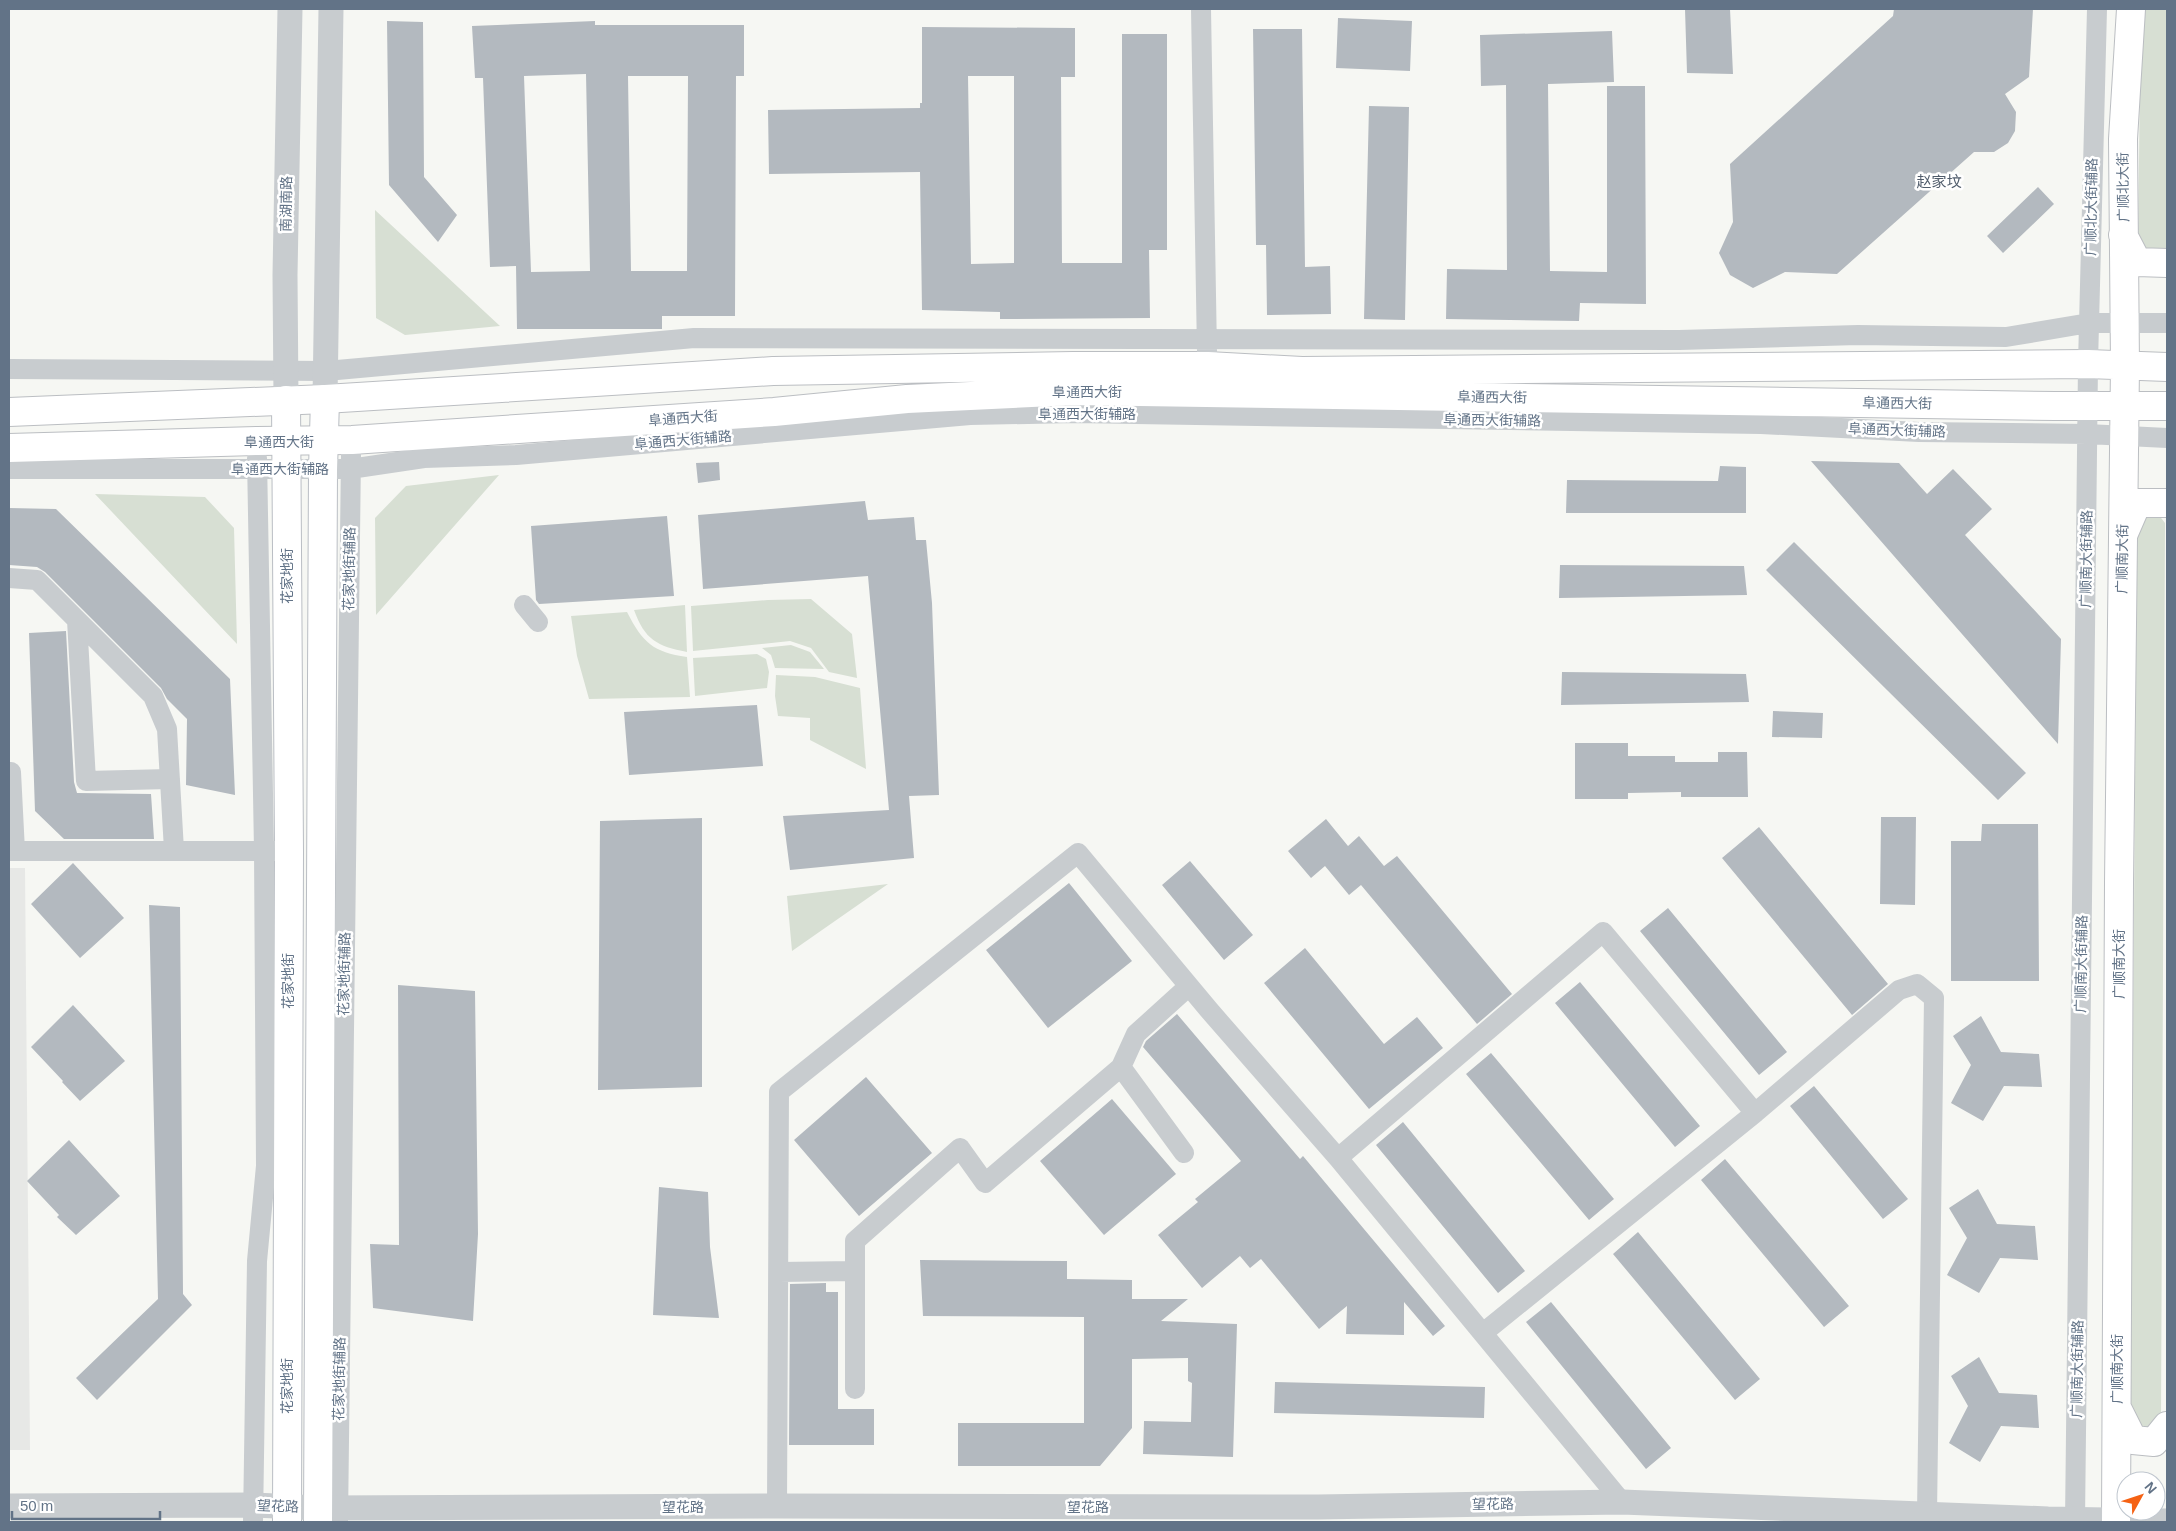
<svg xmlns="http://www.w3.org/2000/svg" width="2176" height="1531" font-family="Arial,'Noto Sans SC',sans-serif">
<style>
.built{fill:#e7e8e6}
.green{fill:#d7dfd3}
.building{fill:#b3b9bf;fill-rule:evenodd}
.lines{fill:none;stroke-linecap:round;stroke-linejoin:round}
.secondary-casing{stroke:#babec4;stroke-width:30}
.primary-casing{stroke:#bbbec2;stroke-width:30}
.minor{stroke:#c8cccf;stroke-width:20}
.tertiary{stroke:#c8cccf;stroke-width:25}
.secondary{stroke:#fff;stroke-width:28}
.primary{stroke:#fff;stroke-width:28}
.labels{text-anchor:middle;dominant-baseline:central;stroke-width:5;stroke-linejoin:round;paint-order:stroke}
.street-label{font-size:14px;fill:#627387;stroke:#fff}
.neighbourhood-label{font-size:15px;fill:#515d6c;stroke:#fff}
</style>
<rect width="100%" height="100%" fill="#f6f7f3"/>
<!-- built -->
<path class="built" d="M 9,868 L 25,868 L 30,1450 L 9,1450 Z"/>
<!-- green -->
<path class="green" d="M 2143,9 L 2167,9 L 2167,249 L 2159,257 L 2138,246 L 2140,78 Z
M 375,210 L 500,326 L 405,335 L 376,318 Z
M 499,475 L 376,615 L 375,518 L 406,486 Z
M 95,494 L 205,497 L 234,528 L 237,644 Z
M 2144,514 L 2158,514 L 2165,523 L 2161,1422 L 2151,1433 L 2130,1421 L 2137,524 Z
M 811,599 L 852,634 L 857,678 L 829,672 L 811,648 L 790,641 L 693,651 L 691,606 L 768,600 Z
M 685,605 L 687,652 C 657,646 645,640 634,610 Z
M 627,612 C 643,643 653,652 687,657 L 690,697 L 589,699 L 577,656 L 571,616 Z
M 791,645 L 810,652 L 824,669 L 775,668 L 771,655 L 762,648 Z
M 757,654 L 766,659 L 769,672 L 767,688 L 695,696 L 693,658 Z
M 776,675 L 815,677 L 860,688 L 866,769 L 810,740 L 810,718 L 778,716 L 775,696 Z
M 888,884 L 792,951 L 787,896 Z"/>
<!-- building -->
<path class="building" d="M 1685,9 L 1730,9 L 1733,74 L 1687,73 Z
M 1894,9 L 2033,9 L 2029,77 L 2005,94 L 2016,112 L 2015,131 L 2008,143 L 1994,152 L 1974,152 L 1837,274 L 1785,272 L 1753,288 L 1730,275 L 1719,253 L 1733,222 L 1730,164 L 1893,16 Z
M 1338,18 L 1412,21 L 1410,71 L 1336,68 Z
M 387,21 L 423,22 L 424,177 L 457,215 L 438,242 L 389,185 Z
M 595,21 L 595,25 L 744,25 L 744,76 L 736,76 L 735,316 L 662,316 L 662,329 L 517,329 L 516,266 L 490,267 L 483,78 L 475,78 L 472,26 ZM 586,74 L 590,271 L 531,272 L 524,76 ZM 628,76 L 688,76 L 687,271 L 631,271 Z
M 922,27 L 1075,28 L 1075,77 L 1061,77 L 1062,263 L 1122,263 L 1122,34 L 1167,34 L 1167,250 L 1149,250 L 1150,318 L 1000,319 L 1000,312 L 922,310 L 920,172 L 769,174 L 768,110 L 920,108 L 920,103 L 922,103 ZM 968,76 L 1014,76 L 1014,263 L 971,264 Z
M 1253,29 L 1302,29 L 1305,267 L 1330,266 L 1331,314 L 1267,315 L 1266,245 L 1256,245 Z
M 1612,31 L 1614,82 L 1548,84 L 1550,271 L 1607,272 L 1607,86 L 1645,86 L 1646,304 L 1580,303 L 1579,321 L 1446,319 L 1447,269 L 1507,270 L 1506,85 L 1481,86 L 1480,35 Z
M 1369,106 L 1409,107 L 1405,320 L 1364,319 Z
M 2038,187 L 2054,204 L 2003,253 L 1987,236 Z
M 1811,461 L 1899,463 L 1927,494 L 1953,469 L 1992,509 L 1965,535 L 2061,639 L 2058,744 Z
M 719,462 L 720,480 L 698,483 L 696,463 Z
M 1720,466 L 1746,467 L 1746,513 L 1566,513 L 1567,480 L 1718,481 Z
M 865,501 L 868,520 L 914,517 L 916,540 L 926,540 L 932,603 L 939,795 L 909,796 L 914,858 L 790,870 L 783,816 L 889,810 L 868,576 L 703,589 L 698,515 Z
M 9,508 L 56,509 L 230,679 L 235,795 L 186,785 L 187,719 L 167,699 L 161,688 L 45,572 L 37,567 L 9,565 Z
M 667,516 L 674,596 L 539,604 L 536,600 L 531,526 Z
M 1794,542 L 2026,773 L 1998,800 L 1766,570 Z
M 1560,565 L 1744,566 L 1747,595 L 1559,598 Z
M 66,631 L 74,782 L 77,793 L 151,794 L 154,839 L 64,839 L 35,811 L 29,633 Z
M 1562,672 L 1746,674 L 1749,702 L 1561,705 Z
M 757,705 L 763,766 L 629,775 L 624,712 Z
M 1773,711 L 1823,713 L 1822,738 L 1772,737 Z
M 1575,743 L 1628,743 L 1628,756 L 1675,756 L 1675,762 L 1718,762 L 1718,752 L 1747,752 L 1748,797 L 1681,797 L 1681,792 L 1628,793 L 1628,799 L 1575,799 Z
M 1881,817 L 1916,817 L 1915,905 L 1880,904 Z
M 702,818 L 702,1087 L 598,1090 L 600,821 Z
M 1326,819 L 1348,846 L 1359,836 L 1384,866 L 1397,856 L 1512,994 L 1477,1024 L 1361,885 L 1349,895 L 1325,866 L 1311,878 L 1288,851 Z
M 1982,824 L 2038,824 L 2039,981 L 1951,981 L 1951,841 L 1981,841 Z
M 1759,827 L 1888,984 L 1852,1015 L 1722,858 Z
M 1190,861 L 1253,935 L 1224,960 L 1162,885 Z
M 73,863 L 124,918 L 80,958 L 31,904 Z
M 1069,883 L 1132,961 L 1048,1028 L 986,950 Z
M 149,905 L 180,907 L 183,1294 L 192,1305 L 97,1400 L 76,1378 L 158,1299 Z
M 1668,908 L 1787,1052 L 1759,1075 L 1640,931 Z
M 1305,948 L 1384,1044 L 1417,1017 L 1443,1048 L 1369,1109 L 1264,983 Z
M 1580,982 L 1700,1126 L 1675,1147 L 1555,1003 Z
M 398,985 L 475,991 L 478,1234 L 473,1321 L 373,1308 L 370,1244 L 399,1245 Z
M 73,1005 L 125,1061 L 80,1101 L 62,1082 L 63,1081 L 31,1047 Z
M 1177,1014 L 1300,1159 L 1303,1156 L 1445,1326 L 1433,1336 L 1404,1302 L 1404,1335 L 1346,1334 L 1347,1306 L 1319,1329 L 1261,1259 L 1250,1268 L 1240,1256 L 1202,1288 L 1158,1235 L 1198,1202 L 1195,1199 L 1241,1161 L 1143,1047 L 1146,1041 Z
M 1981,1016 L 2001,1052 L 2039,1054 L 2042,1087 L 2004,1086 L 1983,1121 L 1951,1103 L 1971,1065 L 1953,1036 Z
M 1491,1053 L 1614,1199 L 1589,1220 L 1466,1074 Z
M 866,1077 L 932,1153 L 859,1216 L 794,1140 Z
M 1814,1086 L 1908,1199 L 1883,1219 L 1790,1106 Z
M 1112,1099 L 1176,1174 L 1104,1235 L 1040,1161 Z
M 1403,1122 L 1525,1271 L 1498,1293 L 1376,1145 Z
M 69,1140 L 120,1196 L 76,1235 L 57,1217 L 59,1215 L 27,1181 Z
M 1725,1159 L 1849,1306 L 1824,1327 L 1701,1180 Z
M 659,1187 L 708,1192 L 710,1247 L 719,1318 L 653,1315 Z
M 1978,1189 L 1997,1224 L 2035,1226 L 2038,1260 L 2000,1258 L 1979,1293 L 1947,1275 L 1967,1238 L 1949,1208 Z
M 1638,1232 L 1760,1379 L 1735,1400 L 1613,1254 Z
M 920,1260 L 1067,1261 L 1067,1279 L 1132,1280 L 1132,1299 L 1188,1299 L 1161,1321 L 1237,1324 L 1233,1457 L 1143,1454 L 1144,1421 L 1191,1422 L 1192,1383 L 1188,1381 L 1188,1358 L 1132,1359 L 1132,1428 L 1100,1466 L 958,1466 L 958,1423 L 1084,1423 L 1084,1317 L 923,1316 Z
M 826,1283 L 826,1292 L 838,1292 L 838,1409 L 874,1409 L 874,1445 L 789,1445 L 790,1284 Z
M 1551,1302 L 1671,1448 L 1646,1469 L 1526,1322 Z
M 1979,1357 L 1999,1393 L 2037,1395 L 2039,1428 L 2001,1426 L 1980,1462 L 1949,1443 L 1968,1406 L 1951,1376 Z
M 1275,1382 L 1485,1387 L 1484,1418 L 1274,1413 Z"/>
<g class="lines">
<defs>
<path id="secondary" d="M 286,400 L 289,851 L 287,1522
M 318,1522 L 323,470 L 325,399"/>
<path id="primary" d="M 2123,235 L 2137,262 L 2167,263
M 9,412 L 325,399 L 773,371 L 1073,366 L 1208,366 L 1302,371 L 2088,364 L 2167,367
M 9,448 L 257,441 L 352,440 L 774,412 L 907,399 L 1074,391 L 2055,406 L 2167,406
M 2124,533 L 2137,503 L 2167,503
M 2117,1408 L 2133,1440 L 2154,1442 L 2167,1426
M 2116,1522 L 2119,883 L 2125,365 L 2123,139 L 2131,9"/>
</defs>
<!-- secondary casing -->
<use href="#secondary" class="secondary-casing"/>
<!-- primary casing -->
<use href="#primary" class="primary-casing"/>
<!-- minor -->
<path class="minor" d="M 1201,9 L 1207,352
M 9,369 L 326,371 L 694,338 L 1679,340 L 1858,335 L 2006,337 L 2089,323 L 2167,323
M 9,469 L 350,469 L 424,458 L 516,455 L 970,415 L 1075,413 L 1761,424 L 1919,432 L 2087,434 L 2167,438
M 9,578 L 37,580 L 153,696 L 167,729 L 174,850
M 524,605 L 538,622
M 77,620 L 86,781 L 170,779
M 9,772 L 11,772 L 15,851
M 9,851 L 277,851
M 1121,1067 L 1184,1153
M 1755,1113 L 1899,990 L 1917,984 L 1934,998 L 1927,1514
M 1338,1158 L 1603,932 L 1755,1113 L 1483,1333
M 779,1272 L 854,1271
M 855,1389 L 855,1241 L 960,1148 L 985,1183 L 1121,1067 L 1136,1034 L 1189,986
M 777,1506 L 779,1092 L 1078,853 L 1209,1010 L 1338,1158 L 1622,1502
M 253,1522 L 257,1261 L 266,1166 L 264,850 L 257,458
M 338,1522 L 351,455
M 2075,1522 L 2088,364 L 2097,9"/>
<!-- tertiary -->
<path class="tertiary" d="M 325,399 L 331,9
M 286,400 L 285,275 L 290,9
M 9,1506 L 253,1505 L 319,1508 L 777,1506 L 1318,1507 L 1622,1502 L 2048,1519 L 2167,1521"/>
<!-- secondary -->
<use href="#secondary" class="secondary"/>
<!-- primary -->
<use href="#primary" class="primary"/>
</g>
<g class="labels">
<!-- street labels -->
<g class="street-label">
<text transform="translate(2123 187) rotate(-91)">广顺北大街</text>
<text transform="translate(286 204) rotate(-89)">南湖南路</text>
<text transform="translate(2091 207) rotate(-89)">广顺北大街辅路</text>
<text x="1087" y="392">阜通西大街</text>
<text transform="translate(1492 397) rotate(1)">阜通西大街</text>
<text transform="translate(1897 403) rotate(1)">阜通西大街</text>
<text x="1087" y="414">阜通西大街辅路</text>
<text transform="translate(683 418) rotate(-4)">阜通西大街</text>
<text transform="translate(1492 420) rotate(1)">阜通西大街辅路</text>
<text transform="translate(1897 430) rotate(2)">阜通西大街辅路</text>
<text transform="translate(683 440) rotate(-5)">阜通西大街辅路</text>
<text x="279" y="442">阜通西大街</text>
<text x="280" y="469">阜通西大街辅路</text>
<text transform="translate(2086 559) rotate(-89)">广顺南大街辅路</text>
<text transform="translate(2122 559) rotate(-89)">广顺南大街</text>
<text transform="translate(349 569) rotate(-89)">花家地街辅路</text>
<text transform="translate(287 576) rotate(-90)">花家地街</text>
<text transform="translate(2081 964) rotate(-89)">广顺南大街辅路</text>
<text transform="translate(2119 964) rotate(-90)">广顺南大街</text>
<text transform="translate(344 974) rotate(-89)">花家地街辅路</text>
<text transform="translate(288 981) rotate(-90)">花家地街</text>
<text transform="translate(2077 1369) rotate(-89)">广顺南大街辅路</text>
<text transform="translate(2117 1369) rotate(-90)">广顺南大街</text>
<text transform="translate(339 1379) rotate(-89)">花家地街辅路</text>
<text transform="translate(287 1386) rotate(-90)">花家地街</text>
<text transform="translate(1493 1504) rotate(-1)">望花路</text>
<text transform="translate(278 1506) rotate(2)">望花路</text>
<text x="683" y="1507">望花路</text>
<text x="1088" y="1507">望花路</text>
</g>
<!-- neighbourhood labels -->
<g class="neighbourhood-label">
<text x="1939" y="181">赵家坟</text>
</g>
</g>
<!-- border -->
<rect width="2176" height="1531" fill="none" stroke="#627387" stroke-width="20"/>
<!-- north arrow -->
<g transform="translate(2141 1496) rotate(50)"><circle r="24" fill="#ffffff" stroke="#c0c7cf"/>
<path d="M0-4L9 19L0 12L-9 19Z" fill="#f56214"/>
<text y="-8" font-size="14" font-weight="bold" text-anchor="middle" fill="#627387">N</text>
</g>
<!-- scale -->
<path d="M12 1511v8h148v-8" fill="none" stroke="#627387" stroke-width="2.5"/>
<text x="20" y="1511" font-size="15" fill="#627387" stroke="#ffffff" stroke-width="4" paint-order="stroke">50 m</text>
</svg>
